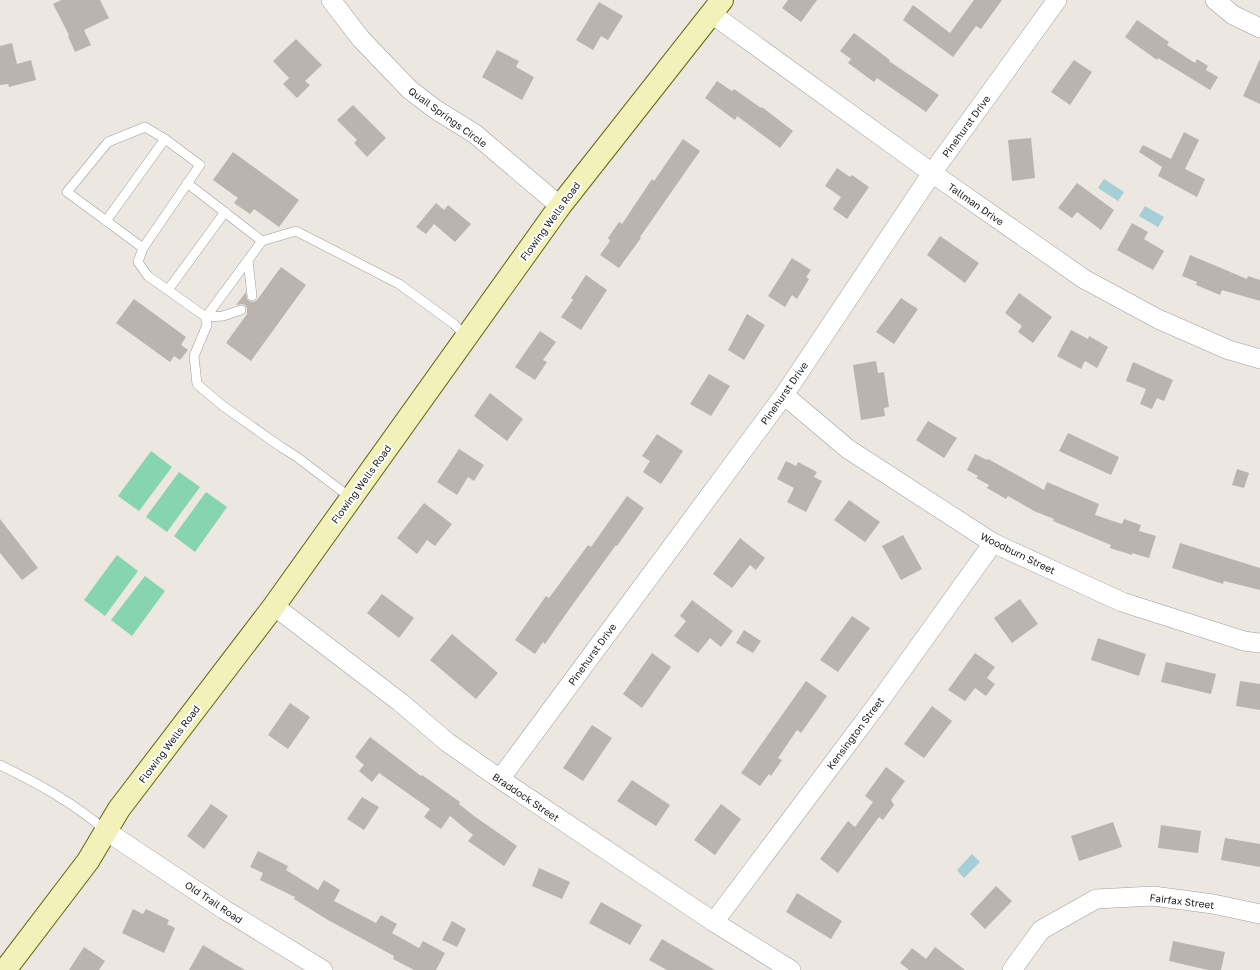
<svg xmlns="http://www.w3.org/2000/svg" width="1260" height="970" font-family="'Golos Text',sans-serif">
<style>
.pitch{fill:#86d4b0}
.water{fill:#a5ced6}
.building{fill:#bbb3ae}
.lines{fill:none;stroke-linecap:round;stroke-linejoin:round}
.lane-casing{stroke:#9f9f9f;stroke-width:10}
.street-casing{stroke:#9f9f9f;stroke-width:20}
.secondary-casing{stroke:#63650f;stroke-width:24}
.lane{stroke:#fff;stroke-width:9}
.street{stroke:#fff;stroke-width:19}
.secondary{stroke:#f2f1b9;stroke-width:22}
.labels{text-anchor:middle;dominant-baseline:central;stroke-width:4;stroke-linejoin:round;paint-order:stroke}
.street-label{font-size:10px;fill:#1b1b1b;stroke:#fff}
</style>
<rect width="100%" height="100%" fill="#ece7e1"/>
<!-- pitch -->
<path class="pitch" d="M 151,451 L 172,467 L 139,511 L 118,496 Z
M 179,472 L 200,487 L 167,532 L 146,517 Z
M 206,492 L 227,507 L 195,552 L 174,536 Z
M 117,555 L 138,571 L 105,616 L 84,600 Z
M 145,576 L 165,591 L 132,636 L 111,620 Z"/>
<!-- water -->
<path class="water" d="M 1104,179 L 1124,192 L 1118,201 L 1098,188 Z
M 1145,206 L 1164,217 L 1158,227 L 1139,216 Z
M 972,854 L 980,862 L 964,878 L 957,870 Z"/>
<!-- building -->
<path class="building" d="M 61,0 L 100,0 L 109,18 L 84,30 L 91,45 L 75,52 L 68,36 L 69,35 L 53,4 Z
M 788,0 L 817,0 L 801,22 L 782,8 Z
M 974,0 L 1002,0 L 981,29 L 976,26 L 953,57 L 903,20 L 913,5 L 950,33 Z
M 599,2 L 623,16 L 608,40 L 601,36 L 593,50 L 576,40 Z
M 1137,20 L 1169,42 L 1167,45 L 1195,63 L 1197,59 L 1208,66 L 1206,70 L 1218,77 L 1210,90 L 1158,58 L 1157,60 L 1125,37 Z
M 854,33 L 890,60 L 889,61 L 939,95 L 926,112 L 877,78 L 874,82 L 848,63 L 851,59 L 840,51 Z
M 296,39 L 322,65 L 305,81 L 310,85 L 297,98 L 283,84 L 289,78 L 273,61 Z
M 12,43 L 17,64 L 31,60 L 36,80 L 9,87 L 8,84 L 0,85 L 0,46 Z
M 497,50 L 519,61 L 516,67 L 534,77 L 522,100 L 482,77 Z
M 1260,59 L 1260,104 L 1243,96 Z
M 1074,60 L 1092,72 L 1070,105 L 1051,92 Z
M 717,81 L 732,91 L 734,89 L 761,108 L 762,107 L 793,131 L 780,148 L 737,116 L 735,120 L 705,98 Z
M 353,105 L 386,138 L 367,157 L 354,143 L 357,140 L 337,120 Z
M 1184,132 L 1199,140 L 1185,169 L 1205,179 L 1197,197 L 1158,176 L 1162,167 L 1139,152 L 1143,145 L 1171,159 Z
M 1031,138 L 1035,178 L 1012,181 L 1008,140 Z
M 683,139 L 700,151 L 640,237 L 641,238 L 619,268 L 600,255 L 610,241 L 608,238 L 619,222 L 622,224 L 652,179 L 654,181 Z
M 233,152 L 299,200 L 279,227 L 254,209 L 250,214 L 234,203 L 238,198 L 213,180 Z
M 837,168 L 850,177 L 852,175 L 869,187 L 847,219 L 833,209 L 841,197 L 825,186 Z
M 1077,183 L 1114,210 L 1101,230 L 1077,212 L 1072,218 L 1058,208 Z
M 436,203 L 444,210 L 448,205 L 471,224 L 455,242 L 434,224 L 426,234 L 416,227 Z
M 1132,223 L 1148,232 L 1144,239 L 1164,251 L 1153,270 L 1117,250 Z
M 940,236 L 979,263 L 965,283 L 927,255 Z
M 1190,255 L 1247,279 L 1248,276 L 1260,280 L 1260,301 L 1222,290 L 1220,295 L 1196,285 L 1197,282 L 1182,276 Z
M 792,258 L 811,270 L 806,277 L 809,279 L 797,299 L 792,295 L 785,307 L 768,296 Z
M 281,267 L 306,285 L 251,361 L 226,343 L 247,314 L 247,308 L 245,305 L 242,304 L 236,305 L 246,292 L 247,299 L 249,301 L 253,302 L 257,300 Z
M 586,275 L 607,290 L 581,330 L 561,317 L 573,300 L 571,298 Z
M 1019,293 L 1052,317 L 1033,343 L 1018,332 L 1022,326 L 1005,313 Z
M 901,298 L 918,309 L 894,344 L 876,332 Z
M 134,299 L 186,337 L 181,345 L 188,350 L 180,360 L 174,356 L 170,362 L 116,323 Z
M 747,314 L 765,325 L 744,360 L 728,350 Z
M 1071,330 L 1088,339 L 1089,336 L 1108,347 L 1097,368 L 1085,361 L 1081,369 L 1057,356 Z
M 540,331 L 556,342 L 543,360 L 547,362 L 535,380 L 515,367 Z
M 876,361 L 878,373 L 884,372 L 889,407 L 884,408 L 885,416 L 861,420 L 853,365 Z
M 1133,362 L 1173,380 L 1164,401 L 1157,398 L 1152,409 L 1140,404 L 1146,389 L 1126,381 Z
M 709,374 L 730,386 L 711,416 L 690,404 Z
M 490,393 L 523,419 L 507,441 L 474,416 Z
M 928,421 L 957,438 L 944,458 L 916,440 Z
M 1068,433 L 1119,457 L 1111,475 L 1059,451 Z
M 657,434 L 683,451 L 661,484 L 643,472 L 650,461 L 642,456 Z
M 459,449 L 484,465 L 474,481 L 468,477 L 457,495 L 437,482 Z
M 975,454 L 987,460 L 988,459 L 1044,490 L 1047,482 L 1099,504 L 1095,515 L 1122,524 L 1124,519 L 1141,525 L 1139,531 L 1156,536 L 1149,558 L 1132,553 L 1132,555 L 1110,548 L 1111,545 L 1053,521 L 1054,519 L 1034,511 L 1008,496 L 1006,499 L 987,488 L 989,485 L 976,478 L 978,476 L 967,470 Z
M 786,461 L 796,466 L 798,462 L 817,472 L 814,477 L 822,481 L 806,512 L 787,502 L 794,488 L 777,479 Z
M 1237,469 L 1249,473 L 1244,488 L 1232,485 Z
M 627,496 L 644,508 L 617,546 L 616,545 L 568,611 L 545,644 L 543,642 L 535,654 L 515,640 L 546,596 L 549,598 L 588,545 L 591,547 Z
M 849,500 L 880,522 L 865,542 L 834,520 Z
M 424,503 L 452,524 L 435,546 L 427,540 L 417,554 L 397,538 Z
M 0,519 L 38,568 L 22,580 L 0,553 Z
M 903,535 L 922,569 L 901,580 L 882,546 Z
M 740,538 L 765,558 L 756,570 L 750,565 L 732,588 L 713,574 Z
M 1180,543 L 1260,568 L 1260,590 L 1224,581 L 1223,584 L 1172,568 Z
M 382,594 L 414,618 L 399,638 L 367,613 Z
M 1020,599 L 1038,624 L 1012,643 L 994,618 Z
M 692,600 L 733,631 L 721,647 L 710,638 L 698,653 L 674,636 L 686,621 L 680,616 Z
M 852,616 L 870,628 L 838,672 L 820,660 Z
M 744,630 L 761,641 L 753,653 L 736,643 Z
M 452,634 L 498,673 L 476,699 L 430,660 Z
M 1098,638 L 1146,654 L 1139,676 L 1091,660 Z
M 652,653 L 671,667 L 642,708 L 623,694 Z
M 975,653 L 995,667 L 987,678 L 995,684 L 986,696 L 975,688 L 965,701 L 948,690 Z
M 1166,662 L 1216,674 L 1211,694 L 1161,682 Z
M 806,681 L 827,696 L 801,733 L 797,730 L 778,758 L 782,760 L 771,776 L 769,774 L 760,786 L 741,773 Z
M 1240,681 L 1260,684 L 1260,710 L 1236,706 Z
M 290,703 L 310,717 L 288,749 L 268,735 Z
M 932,706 L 952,721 L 924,758 L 904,744 Z
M 592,725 L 612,738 L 583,781 L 563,768 Z
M 370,737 L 421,776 L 422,775 L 460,802 L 459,804 L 474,816 L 517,846 L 504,866 L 468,841 L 473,835 L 450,816 L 441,829 L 424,817 L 430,809 L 379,773 L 372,782 L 359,771 L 364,765 L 355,757 Z
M 886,767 L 905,781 L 891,800 L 894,805 L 883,820 L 879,817 L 838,873 L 820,859 L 848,821 L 855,827 L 873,802 L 865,796 Z
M 632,780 L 670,805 L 656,826 L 617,801 Z
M 362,797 L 379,807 L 364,830 L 347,819 Z
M 211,804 L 228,816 L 204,849 L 187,836 Z
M 721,804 L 741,819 L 715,855 L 694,840 Z
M 1113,822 L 1122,847 L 1079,861 L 1071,836 Z
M 1161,825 L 1201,831 L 1198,853 L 1158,848 Z
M 1225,838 L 1260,844 L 1260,867 L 1221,860 Z
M 258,851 L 288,866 L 286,870 L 318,890 L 324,880 L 340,890 L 334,901 L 376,923 L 381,915 L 397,924 L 392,933 L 419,948 L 423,941 L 445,953 L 436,970 L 414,970 L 393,959 L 394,956 L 328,920 L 294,899 L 295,897 L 260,880 L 263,873 L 250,867 Z
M 539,868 L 570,882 L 562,899 L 532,886 Z
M 996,886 L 1012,901 L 985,929 L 970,914 Z
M 797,893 L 842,921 L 831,939 L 786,912 Z
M 601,902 L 642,925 L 630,945 L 589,923 Z
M 133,909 L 143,914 L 146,909 L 169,920 L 167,924 L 175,928 L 164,953 L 122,933 Z
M 452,921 L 466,929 L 457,947 L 442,940 Z
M 662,939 L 715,970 L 667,970 L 649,960 Z
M 1173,941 L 1225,952 L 1221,970 L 1208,970 L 1169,961 Z
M 203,945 L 226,959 L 245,970 L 189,970 Z
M 84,947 L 105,961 L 99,970 L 69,970 Z
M 935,947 L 965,970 L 909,970 L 900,963 L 912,948 L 926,959 Z"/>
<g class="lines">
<defs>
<path id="lane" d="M 187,183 L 262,241
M 106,221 L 165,139
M 143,248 L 67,192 L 108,142 L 145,127 L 165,139 L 200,165 L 143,248 L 138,262 L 148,276 L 206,317 L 223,316 L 241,310
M 248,260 L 252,296
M 168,290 L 225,212
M 351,498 L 297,457 L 281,447 L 223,406 L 197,384 L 194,356 L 207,325 L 206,317 L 262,241 L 296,231 L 399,284 L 454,324 L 466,337
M 0,765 C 39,784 74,803 106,831"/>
<path id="street" d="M 331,0 L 361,39 L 410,90 L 435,109 L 475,134 L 560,206
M 1215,0 L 1233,15 L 1260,28
M 712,14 L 932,173 L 1084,279 L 1158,319 L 1229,350 L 1260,359
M 784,395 L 848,449 L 993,543 L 1122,602 L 1244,641 L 1260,643
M 274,606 L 400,702 L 447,742 L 500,779 L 714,922 L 791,970
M 500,779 L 784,395 L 932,173 L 1057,0
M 106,831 L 225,910 L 323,970
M 714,922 L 879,702 L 993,543
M 1012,970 L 1041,930 L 1096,899 L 1153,896 L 1213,904 L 1260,914"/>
<path id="secondary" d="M 5,970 L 88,861 L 119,809 L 274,606 L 560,206 L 722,0"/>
</defs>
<!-- lane casing -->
<use href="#lane" class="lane-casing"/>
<!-- street casing -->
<use href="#street" class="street-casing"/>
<!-- secondary casing -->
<use href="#secondary" class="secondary-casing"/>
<!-- lane -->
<use href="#lane" class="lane"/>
<!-- street -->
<use href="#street" class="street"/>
<!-- secondary -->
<use href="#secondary" class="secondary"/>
</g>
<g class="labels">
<!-- street labels -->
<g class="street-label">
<text transform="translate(448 117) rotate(36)">Quail Springs Circle</text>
<text transform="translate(966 126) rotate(-54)">Pinehurst Drive</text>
<text transform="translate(976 204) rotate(35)">Tallman Drive</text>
<text transform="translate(550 221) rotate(-54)">Flowing Wells Road</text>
<text transform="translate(784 393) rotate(-55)">Pinehurst Drive</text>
<text transform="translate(361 484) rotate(-54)">Flowing Wells Road</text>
<text transform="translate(1018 553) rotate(26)">Woodburn Street</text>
<text transform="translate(592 654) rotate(-54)">Pinehurst Drive</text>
<text transform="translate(855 733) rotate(-53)">Kensington Street</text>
<text transform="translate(169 744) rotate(-53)">Flowing Wells Road</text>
<text transform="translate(526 797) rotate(34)">Braddock Street</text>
<text transform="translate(1182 901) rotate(7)">Fairfax Street</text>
<text transform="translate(214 902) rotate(34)">Old Trail Road</text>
</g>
</g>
</svg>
